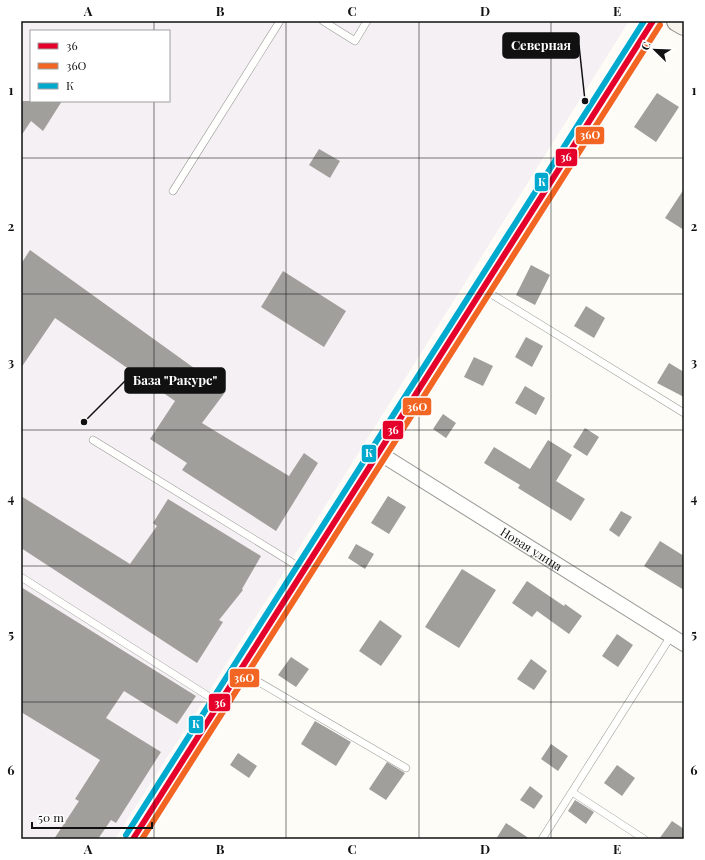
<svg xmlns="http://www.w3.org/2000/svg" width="705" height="860" font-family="'Playfair Display',serif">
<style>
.industrial{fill:#f5f0f3;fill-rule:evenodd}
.building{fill:#a19f9c}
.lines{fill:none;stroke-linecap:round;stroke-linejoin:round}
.service-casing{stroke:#979795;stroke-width:8}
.minor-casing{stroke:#979795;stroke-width:16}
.tertiary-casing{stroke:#979795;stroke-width:18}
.secondary-casing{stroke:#8e8d8b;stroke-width:22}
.service{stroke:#fffffe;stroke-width:7}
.minor{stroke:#fffffe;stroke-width:14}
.tertiary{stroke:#fffffe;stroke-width:17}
.secondary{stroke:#f6f4eb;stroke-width:20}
.bus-1-casing{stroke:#fff;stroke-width:9}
.bus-2-casing{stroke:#fff;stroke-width:9}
.bus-3-casing{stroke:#fff;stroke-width:9}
.bus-1{stroke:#e4002b;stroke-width:6}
.bus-2{stroke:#f26522;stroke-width:6}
.bus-3{stroke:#00a9ce;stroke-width:6}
.grid{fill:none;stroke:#111;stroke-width:1;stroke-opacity:0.55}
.labels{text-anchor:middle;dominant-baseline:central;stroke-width:4;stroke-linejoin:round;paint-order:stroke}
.street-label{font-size:12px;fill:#111;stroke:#fff}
.leader{fill:none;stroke:#111;stroke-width:1.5}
.callout-dot{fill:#111;stroke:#fff;stroke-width:1.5}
.callout{fill:#111;stroke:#111;stroke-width:1.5}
.callout-label{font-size:13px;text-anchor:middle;font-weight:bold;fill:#fff}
.line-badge{stroke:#fff;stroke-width:1.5}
.badge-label{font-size:11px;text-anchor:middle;font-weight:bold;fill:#fff}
.neatline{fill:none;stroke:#111;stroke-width:1.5}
.grid-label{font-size:13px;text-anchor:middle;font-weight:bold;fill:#111}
</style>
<rect width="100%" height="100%" fill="#fdfcf7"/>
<!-- industrial -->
<path class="industrial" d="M 21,21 L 629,21 L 195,714 L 115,839 L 21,839 ZM 31,31 L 169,31 L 169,101 L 31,101 Z"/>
<!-- building -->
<path class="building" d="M 657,93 L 679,107 L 656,142 L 634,127 Z
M 21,101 L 62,101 L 43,131 L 31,121 L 21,136 Z
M 319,149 L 340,161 L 330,178 L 309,165 Z
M 684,189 L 684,230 L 665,218 Z
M 30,250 L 226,391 L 202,423 L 289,476 L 304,453 L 318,463 L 276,531 L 182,470 L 187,463 L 150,439 L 175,401 L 55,318 L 21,368 L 21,264 Z
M 531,265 L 550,275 L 535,305 L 516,295 Z
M 283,271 L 346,311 L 324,347 L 261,307 Z
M 586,306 L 605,318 L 594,338 L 574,326 Z
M 526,337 L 543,346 L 532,367 L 515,357 Z
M 474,357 L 493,366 L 483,386 L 464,377 Z
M 669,363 L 684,372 L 684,397 L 657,383 Z
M 525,386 L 545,398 L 536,415 L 515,403 Z
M 443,414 L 456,423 L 446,438 L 433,429 Z
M 585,428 L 599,437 L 587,456 L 573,447 Z
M 548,440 L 572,455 L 556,481 L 585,499 L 571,521 L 518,488 L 520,485 L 484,463 L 494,447 L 530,469 Z
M 21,496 L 130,564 L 157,526 L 153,523 L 168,499 L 261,556 L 242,589 L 243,590 L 219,620 L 223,622 L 197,663 L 21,548 Z
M 388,496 L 406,507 L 389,534 L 371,523 Z
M 621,511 L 632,517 L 619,537 L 609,530 Z
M 660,541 L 684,556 L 684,590 L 644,566 Z
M 356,544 L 374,554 L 365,569 L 348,558 Z
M 462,569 L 496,590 L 459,648 L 425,627 Z
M 527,581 L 564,606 L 565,604 L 582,616 L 569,634 L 537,611 L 532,617 L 512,603 Z
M 21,587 L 196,696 L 177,724 L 124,691 L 106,718 L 161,752 L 116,823 L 111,820 L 98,839 L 54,839 L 79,801 L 75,799 L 100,760 L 21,712 Z
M 380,620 L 402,636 L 381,666 L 359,651 Z
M 617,634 L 633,645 L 618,667 L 602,656 Z
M 291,657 L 309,669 L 296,687 L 278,675 Z
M 531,659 L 547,671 L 534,690 L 517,679 Z
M 315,721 L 351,742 L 336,766 L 301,744 Z
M 551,744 L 568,756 L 558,771 L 541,759 Z
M 238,753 L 257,766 L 249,778 L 230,765 Z
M 387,762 L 405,773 L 386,800 L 369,789 Z
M 617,765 L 635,778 L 622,796 L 604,783 Z
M 530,786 L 543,796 L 534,809 L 520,800 Z
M 575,800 L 594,812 L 586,824 L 568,811 Z
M 672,821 L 684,829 L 684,839 L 659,839 Z
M 506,823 L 530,839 L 496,839 Z"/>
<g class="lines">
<defs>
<path id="service" d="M 323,21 L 355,41 L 367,21
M 173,191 L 280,21
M 483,289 L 684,413
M 93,440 L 304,570
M 21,577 L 219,703
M 240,671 L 406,768
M 572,792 L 644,839
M 542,839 L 671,636"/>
<g id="minor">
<path id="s1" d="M 379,453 L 684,644"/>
</g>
<path id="tertiary" d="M 133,839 L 653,21"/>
<path id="secondary" d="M 677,21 L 684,25"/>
</defs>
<!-- service casing -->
<use href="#service" class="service-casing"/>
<!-- minor casing -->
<use href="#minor" class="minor-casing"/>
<!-- tertiary casing -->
<use href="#tertiary" class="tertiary-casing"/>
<!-- secondary casing -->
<use href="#secondary" class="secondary-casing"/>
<!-- service -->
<use href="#service" class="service"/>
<!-- minor -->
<use href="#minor" class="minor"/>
<!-- tertiary -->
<use href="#tertiary" class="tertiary"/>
<!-- secondary -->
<use href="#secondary" class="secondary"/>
<defs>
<path id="bus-1" d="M 133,839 L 653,21"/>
<path id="bus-2" d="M 142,839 L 660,25"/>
<path id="bus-3" d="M 126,835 L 644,21"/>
</defs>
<!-- bus-1 casing -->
<use href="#bus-1" class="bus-1-casing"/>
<!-- bus-2 casing -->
<use href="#bus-2" class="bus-2-casing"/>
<!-- bus-3 casing -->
<use href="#bus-3" class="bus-3-casing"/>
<!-- bus-1 -->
<use href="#bus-1" class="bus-1"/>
<!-- bus-2 -->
<use href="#bus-2" class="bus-2"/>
<!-- bus-3 -->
<use href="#bus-3" class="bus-3"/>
</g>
<!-- grid -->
<path class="grid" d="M 154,21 L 154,31M 286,21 L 286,839M 419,21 L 419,839M 551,21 L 551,839M 154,101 L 154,839M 21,158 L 684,158M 21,294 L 684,294M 21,430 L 684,430M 21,566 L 684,566M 21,702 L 684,702"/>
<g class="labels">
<!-- street labels -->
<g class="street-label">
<text stroke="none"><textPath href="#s1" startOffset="180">Новая улица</textPath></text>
</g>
</g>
<!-- callouts -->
<path class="leader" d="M585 101L579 45M84 422L125 381"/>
<g class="callout-dot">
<circle cx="585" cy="101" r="4"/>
<circle cx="84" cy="422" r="4"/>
</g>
<g class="callout">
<rect x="503" y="33" width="76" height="25" rx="4"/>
<rect x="125" y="368" width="100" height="25" rx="4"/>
</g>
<g class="callout-label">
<text x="541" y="50">Северная</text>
<text x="175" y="385">База "Ракурс"</text>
</g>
<g class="line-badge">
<rect x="575" y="126" width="30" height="19" rx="4" fill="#f26522"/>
<rect x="555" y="148" width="23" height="19" rx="4" fill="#e4002b"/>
<rect x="534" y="172" width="15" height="20" rx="4" fill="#00a9ce"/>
<rect x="402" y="397" width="30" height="19" rx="4" fill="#f26522"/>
<rect x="382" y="420" width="22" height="20" rx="4" fill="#e4002b"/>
<rect x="361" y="444" width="16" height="19" rx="4" fill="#00a9ce"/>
<rect x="229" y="668" width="31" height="20" rx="4" fill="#f26522"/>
<rect x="208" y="693" width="23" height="19" rx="4" fill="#e4002b"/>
<rect x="188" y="715" width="16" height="19" rx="4" fill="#00a9ce"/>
</g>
<g class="badge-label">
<text x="590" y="139">36О</text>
<text x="566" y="161">36</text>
<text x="542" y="186">К</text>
<text x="417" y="411">36О</text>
<text x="393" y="434">36</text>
<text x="369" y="457">К</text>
<text x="244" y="682">36О</text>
<text x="220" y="707">36</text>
<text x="196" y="728">К</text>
</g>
<!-- border -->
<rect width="705" height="860" fill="none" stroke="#ffffff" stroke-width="44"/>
<!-- legend -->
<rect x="30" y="30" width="140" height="72" fill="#ffffff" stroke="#a0a0a0"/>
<rect x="38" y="43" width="20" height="6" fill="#e4002b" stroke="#a0a0a0"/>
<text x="66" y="50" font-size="12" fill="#111111">36</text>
<rect x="38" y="63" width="20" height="6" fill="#f26522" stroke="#a0a0a0"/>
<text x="66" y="70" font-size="12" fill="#111111">36О</text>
<rect x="38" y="83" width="20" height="6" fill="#00a9ce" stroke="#a0a0a0"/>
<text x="66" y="90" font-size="12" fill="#111111">К</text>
<!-- north arrow -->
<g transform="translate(655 50) rotate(293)" stroke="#ffffff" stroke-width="3" paint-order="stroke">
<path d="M0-3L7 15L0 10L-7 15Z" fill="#111111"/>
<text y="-6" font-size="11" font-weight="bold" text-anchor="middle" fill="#111111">С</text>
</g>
<!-- scale -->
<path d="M32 822v6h120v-6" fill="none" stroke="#111111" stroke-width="2"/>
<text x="38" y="822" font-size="12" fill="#111111" stroke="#ffffff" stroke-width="3" paint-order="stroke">50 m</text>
<rect x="22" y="22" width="661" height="816" class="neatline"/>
<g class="grid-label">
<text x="88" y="16">A</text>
<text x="220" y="16">B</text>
<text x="352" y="16">C</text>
<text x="485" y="16">D</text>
<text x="617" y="16">E</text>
<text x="11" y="95">1</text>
<text x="694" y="95">1</text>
<text x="11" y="231">2</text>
<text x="694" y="231">2</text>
<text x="11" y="367">3</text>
<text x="694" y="367">3</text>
<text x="11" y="503">4</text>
<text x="694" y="503">4</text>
<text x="11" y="639">5</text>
<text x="694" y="639">5</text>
<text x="11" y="775">6</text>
<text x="694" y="775">6</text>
<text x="88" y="854">A</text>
<text x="220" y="854">B</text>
<text x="352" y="854">C</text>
<text x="485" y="854">D</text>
<text x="617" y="854">E</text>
</g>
</svg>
